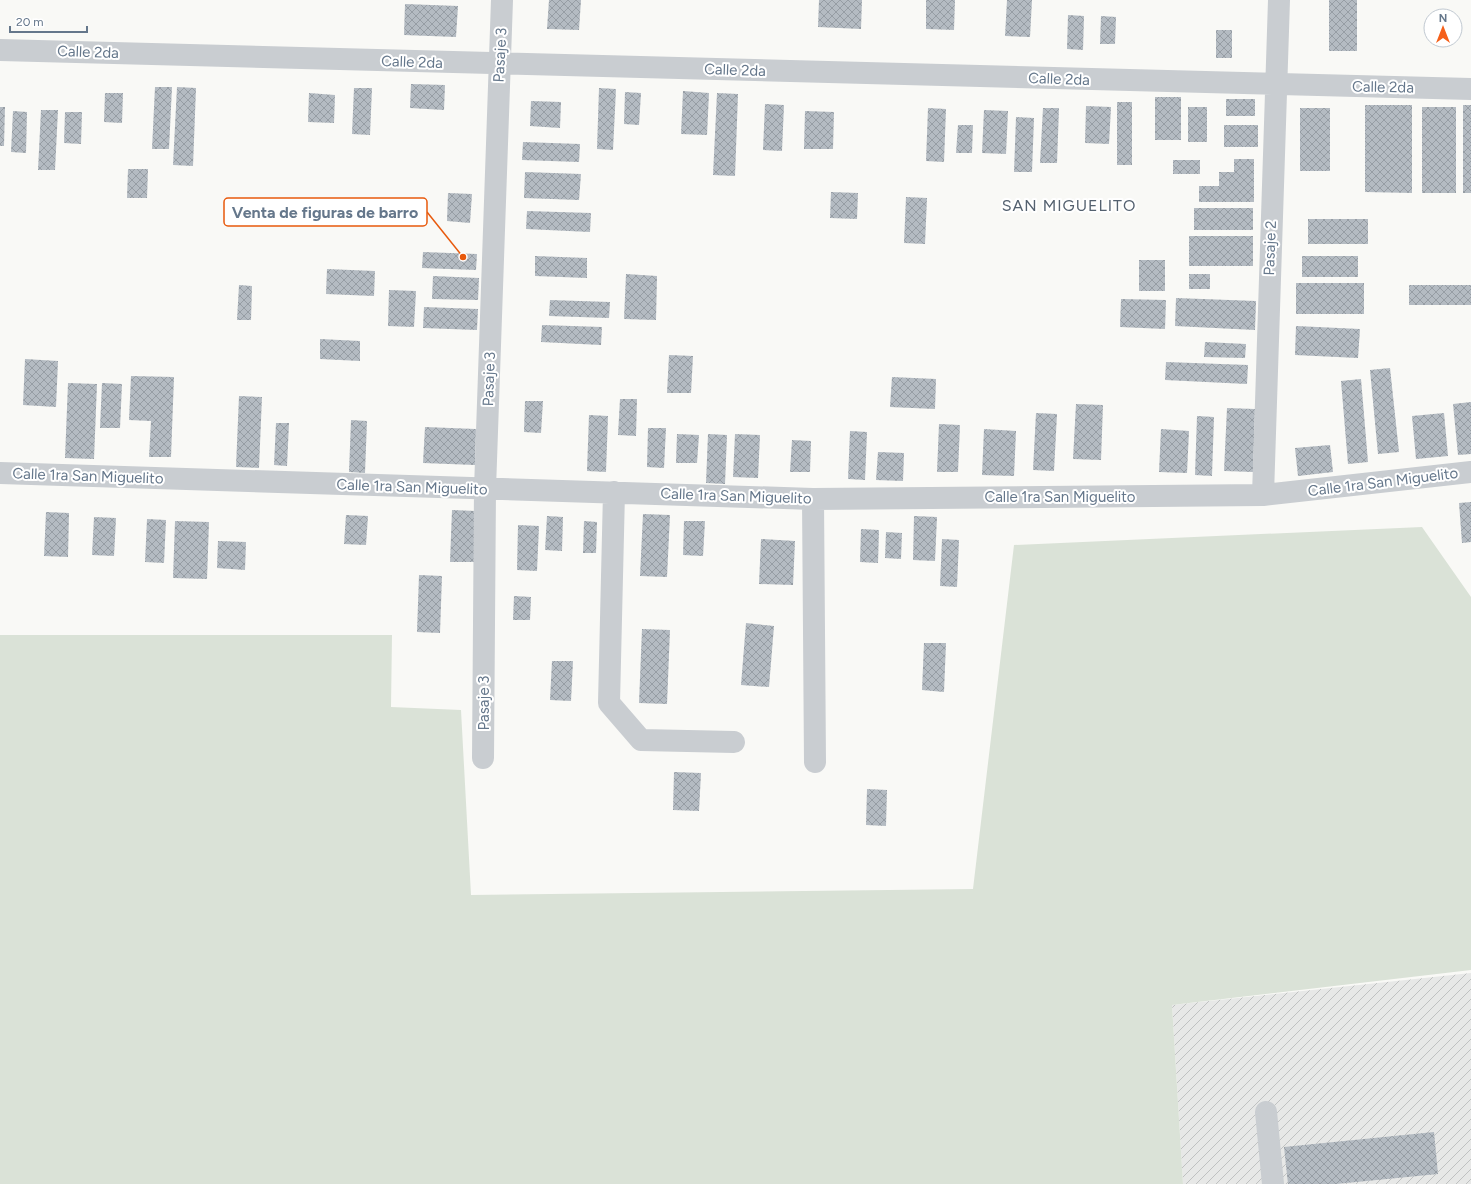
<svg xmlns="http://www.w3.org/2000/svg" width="1471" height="1184" font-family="Figtree,sans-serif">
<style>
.industrial{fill:url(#industrial-furrows)}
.grass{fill:#dae2d7}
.building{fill:url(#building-cross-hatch)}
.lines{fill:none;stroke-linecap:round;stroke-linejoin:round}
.minor{stroke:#c9cdd1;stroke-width:22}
.labels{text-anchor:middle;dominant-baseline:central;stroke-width:4;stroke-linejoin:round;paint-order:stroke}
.street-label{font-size:15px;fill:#65778b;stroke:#fff}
.neighbourhood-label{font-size:16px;letter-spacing:1px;fill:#54616f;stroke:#fff}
.leader{fill:none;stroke:#e8590c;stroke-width:1.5}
.callout-dot{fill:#e8590c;stroke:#fff;stroke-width:1.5}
.callout{fill:#fff;stroke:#e8590c;stroke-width:1.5}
.callout-label{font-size:16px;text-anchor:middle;font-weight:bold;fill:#65778b}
</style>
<defs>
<pattern id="industrial-furrows" width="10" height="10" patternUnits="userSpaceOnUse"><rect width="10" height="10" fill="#e7e8e7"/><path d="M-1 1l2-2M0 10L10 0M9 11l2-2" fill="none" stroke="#bfc1c1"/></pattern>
<pattern id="building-cross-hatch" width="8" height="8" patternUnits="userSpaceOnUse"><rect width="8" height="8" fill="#b4bbc2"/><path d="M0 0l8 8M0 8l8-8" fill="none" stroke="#969da4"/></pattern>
</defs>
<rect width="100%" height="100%" fill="#f9f9f6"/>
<!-- industrial -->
<path class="industrial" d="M 1471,973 L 1471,1184 L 1183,1184 L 1172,1005 Z"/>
<!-- grass -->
<path class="grass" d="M 1422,527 L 1471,597 L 1471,970 L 1172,1005 L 1183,1184 L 0,1184 L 0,635 L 392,635 L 391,707 L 461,710 L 471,895 L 973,889 L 1014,545 Z"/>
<!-- building -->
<path class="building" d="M 549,0 L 581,0 L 579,30 L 547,29 Z
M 819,0 L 862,0 L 861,29 L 818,27 Z
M 926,0 L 955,0 L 954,30 L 926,29 Z
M 1007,0 L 1032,0 L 1030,37 L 1005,36 Z
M 1329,0 L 1357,0 L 1357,51 L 1329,51 Z
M 405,4 L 458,6 L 456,37 L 404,35 Z
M 1068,15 L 1084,16 L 1083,50 L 1067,49 Z
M 1101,16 L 1116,17 L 1115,44 L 1100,44 Z
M 1216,30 L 1232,30 L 1232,58 L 1216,58 Z
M 411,84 L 445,85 L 444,110 L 410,108 Z
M 155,87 L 172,87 L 169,149 L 152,149 Z
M 177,87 L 196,88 L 193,166 L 173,165 Z
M 354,88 L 372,88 L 370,135 L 352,134 Z
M 599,88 L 616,89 L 613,150 L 597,149 Z
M 683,91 L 709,93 L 707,135 L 681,134 Z
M 625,92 L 641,93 L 639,125 L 624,124 Z
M 105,93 L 123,93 L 122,123 L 104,122 Z
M 309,93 L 335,95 L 334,123 L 308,122 Z
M 717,93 L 738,94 L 735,176 L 713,175 Z
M 1155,97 L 1181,97 L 1181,140 L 1155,140 Z
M 1226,99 L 1255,99 L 1255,116 L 1226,116 Z
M 531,101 L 561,102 L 560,128 L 530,126 Z
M 1117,102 L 1132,102 L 1132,165 L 1117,165 Z
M 765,104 L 784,105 L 782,151 L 763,150 Z
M 1365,105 L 1412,105 L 1412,193 L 1365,192 Z
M 1463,105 L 1471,105 L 1471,193 L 1463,193 Z
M 1086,106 L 1111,107 L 1109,144 L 1085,143 Z
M 0,107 L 5,107 L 4,146 L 0,146 Z
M 1188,107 L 1207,107 L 1207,142 L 1188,142 Z
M 1422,107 L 1456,107 L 1456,193 L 1422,193 Z
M 928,108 L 946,109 L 944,162 L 926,161 Z
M 1043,108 L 1059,108 L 1057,163 L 1040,163 Z
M 1300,108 L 1330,108 L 1330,171 L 1300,171 Z
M 41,110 L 58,110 L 55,170 L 38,170 Z
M 984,110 L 1008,111 L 1006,154 L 982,153 Z
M 13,111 L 27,112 L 26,153 L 11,152 Z
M 805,111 L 834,112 L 833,149 L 804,149 Z
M 65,112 L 82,112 L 81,144 L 64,143 Z
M 1016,117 L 1034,118 L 1032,172 L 1014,172 Z
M 958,125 L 973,125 L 972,153 L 956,153 Z
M 1224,125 L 1258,125 L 1258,147 L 1224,147 Z
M 523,142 L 580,144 L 579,162 L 522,160 Z
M 1234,159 L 1254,159 L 1254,202 L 1199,202 L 1199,186 L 1219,186 L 1219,172 L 1234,172 Z
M 1173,160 L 1200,160 L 1200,174 L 1173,174 Z
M 128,169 L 148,169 L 147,198 L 127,198 Z
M 525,172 L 581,174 L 579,200 L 524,198 Z
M 831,192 L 858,193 L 857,219 L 830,218 Z
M 448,193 L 472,194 L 470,223 L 447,221 Z
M 906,197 L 927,198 L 925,244 L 904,243 Z
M 1194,208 L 1253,208 L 1253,230 L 1194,230 Z
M 527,211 L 591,213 L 590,232 L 526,229 Z
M 1308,219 L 1368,219 L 1368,244 L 1308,244 Z
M 1189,236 L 1253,236 L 1253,266 L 1189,266 Z
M 423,252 L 477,254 L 476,270 L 422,268 Z
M 535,256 L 587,258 L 587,278 L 535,276 Z
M 1302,256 L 1358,256 L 1358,277 L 1302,277 Z
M 1139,260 L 1165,260 L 1165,291 L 1139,291 Z
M 327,269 L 375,271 L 374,296 L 326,294 Z
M 626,274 L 657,276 L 656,320 L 624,319 Z
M 1189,274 L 1210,274 L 1210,289 L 1189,289 Z
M 433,276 L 479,278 L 478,300 L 432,299 Z
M 1296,283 L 1364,283 L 1364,314 L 1296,314 Z
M 239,285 L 252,286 L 251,320 L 237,320 Z
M 1409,285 L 1471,285 L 1471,305 L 1409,305 Z
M 389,290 L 416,291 L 414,327 L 388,326 Z
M 1176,298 L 1256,301 L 1255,330 L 1175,326 Z
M 1121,299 L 1166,300 L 1165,329 L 1120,327 Z
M 550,300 L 610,302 L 609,318 L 549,316 Z
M 424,307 L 478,309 L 477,330 L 423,328 Z
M 542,325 L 602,327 L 601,345 L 541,342 Z
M 1296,326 L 1360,329 L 1358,358 L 1295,355 Z
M 320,339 L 360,341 L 360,361 L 320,359 Z
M 1205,342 L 1246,344 L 1245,358 L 1204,357 Z
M 669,355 L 693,356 L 691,393 L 667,393 Z
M 25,359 L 58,361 L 56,407 L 23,405 Z
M 1166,362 L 1248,365 L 1247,384 L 1165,380 Z
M 1390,368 L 1399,452 L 1378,454 L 1370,370 Z
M 131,376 L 174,377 L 171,457 L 149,457 L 151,421 L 129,420 Z
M 892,377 L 936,379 L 935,409 L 890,407 Z
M 1361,379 L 1368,462 L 1348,464 L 1341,381 Z
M 68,383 L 97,384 L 94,459 L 65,458 Z
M 102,383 L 122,384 L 120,428 L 100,428 Z
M 239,396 L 262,397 L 259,468 L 236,467 Z
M 620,399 L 637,399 L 636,436 L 618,435 Z
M 525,401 L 543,401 L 541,433 L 524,432 Z
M 1471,402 L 1471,454 L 1458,455 L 1453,404 Z
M 1076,404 L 1103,405 L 1101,460 L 1073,459 Z
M 1227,408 L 1255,409 L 1253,472 L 1224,471 Z
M 1036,413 L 1057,414 L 1054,471 L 1033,470 Z
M 1444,413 L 1448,456 L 1416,459 L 1412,416 Z
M 589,415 L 608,416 L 606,472 L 587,471 Z
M 1197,416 L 1214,417 L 1212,476 L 1195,475 Z
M 351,420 L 367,421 L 365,473 L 349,472 Z
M 276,423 L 289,423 L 287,466 L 274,465 Z
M 939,424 L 960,425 L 958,472 L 937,472 Z
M 425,427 L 476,429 L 475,465 L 423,463 Z
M 648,428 L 666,428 L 664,468 L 647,467 Z
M 984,429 L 1016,431 L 1014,476 L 982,475 Z
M 1161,429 L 1189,431 L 1187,473 L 1159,472 Z
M 850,431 L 867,432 L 865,480 L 848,479 Z
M 677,434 L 699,435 L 697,463 L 676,463 Z
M 708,434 L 727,435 L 725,484 L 706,483 Z
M 735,434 L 760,435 L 758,478 L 733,477 Z
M 792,440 L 811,441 L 810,472 L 790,472 Z
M 1330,445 L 1333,472 L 1298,476 L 1295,448 Z
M 878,452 L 904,453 L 903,481 L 876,480 Z
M 1471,502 L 1471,542 L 1462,543 L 1459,503 Z
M 452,510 L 476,511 L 474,562 L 450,562 Z
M 46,512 L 69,513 L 68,557 L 44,556 Z
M 643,514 L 670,515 L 667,577 L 640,576 Z
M 346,515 L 368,516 L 366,545 L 344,544 Z
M 547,516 L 563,517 L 562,551 L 545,550 Z
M 914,516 L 937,517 L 935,561 L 913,560 Z
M 94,517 L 116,518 L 114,556 L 92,555 Z
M 147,519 L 166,520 L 164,563 L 145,562 Z
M 175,521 L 209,522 L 207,579 L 173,578 Z
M 584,521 L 597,522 L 596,553 L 583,553 Z
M 684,521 L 705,521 L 703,556 L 683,555 Z
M 518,525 L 539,526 L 537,571 L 517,570 Z
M 861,529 L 879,530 L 878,563 L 860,562 Z
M 886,532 L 902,533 L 901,559 L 885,558 Z
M 761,539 L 795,541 L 793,585 L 759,584 Z
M 942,539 L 959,540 L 957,587 L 940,586 Z
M 218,541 L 246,542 L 245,570 L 217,568 Z
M 419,575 L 442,576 L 440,633 L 417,632 Z
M 514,596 L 531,597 L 530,620 L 513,620 Z
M 746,623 L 774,626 L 769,687 L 741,685 Z
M 642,629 L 670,630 L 667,704 L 639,703 Z
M 924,643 L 946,643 L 944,692 L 922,690 Z
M 552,661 L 573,661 L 571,701 L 550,700 Z
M 674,772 L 701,773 L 699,811 L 673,810 Z
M 867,789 L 887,790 L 886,826 L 866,825 Z
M 1434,1132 L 1438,1174 L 1336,1184 L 1288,1184 L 1284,1147 Z"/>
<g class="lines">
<!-- minor -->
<path class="minor" d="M 0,50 L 1471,89
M 0,473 L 813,499 L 1263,495 L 1471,472
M 614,492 L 609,703 L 641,740 L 734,742
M 1263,495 L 1279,0
M 813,499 L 815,762
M 483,758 L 485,489 L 502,0
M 1266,1112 L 1273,1184"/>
</g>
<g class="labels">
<!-- street labels -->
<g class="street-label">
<text transform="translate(88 52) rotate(2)">Calle 2da</text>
<text transform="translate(500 55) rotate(-87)">Pasaje 3</text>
<text transform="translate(412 62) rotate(2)">Calle 2da</text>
<text transform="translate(735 70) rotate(2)">Calle 2da</text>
<text transform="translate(1059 79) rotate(2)">Calle 2da</text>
<text transform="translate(1383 87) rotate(1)">Calle 2da</text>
<text transform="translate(1270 248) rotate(-88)">Pasaje 2</text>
<text transform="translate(489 379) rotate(-88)">Pasaje 3</text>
<text transform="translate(88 476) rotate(2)">Calle 1ra San Miguelito</text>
<text transform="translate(1383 482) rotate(-7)">Calle 1ra San Miguelito</text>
<text transform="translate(412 487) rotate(2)">Calle 1ra San Miguelito</text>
<text transform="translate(736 496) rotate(2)">Calle 1ra San Miguelito</text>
<text x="1060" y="497">Calle 1ra San Miguelito</text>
<text transform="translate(484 703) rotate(-90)">Pasaje 3</text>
</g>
<!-- neighbourhood labels -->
<g class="neighbourhood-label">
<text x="1069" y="205">SAN MIGUELITO</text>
</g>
</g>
<!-- callouts -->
<path class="leader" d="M463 257L427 212"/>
<circle class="callout-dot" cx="463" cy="257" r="4"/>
<rect class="callout" x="224" y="198" width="203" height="28" rx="4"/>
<g class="callout-label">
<text x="325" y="218">Venta de figuras de barro</text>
</g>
<!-- north arrow -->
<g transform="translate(1443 28)"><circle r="19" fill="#ffffff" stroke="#c1c9d1"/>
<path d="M0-3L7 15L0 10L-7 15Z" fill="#f5601a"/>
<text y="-6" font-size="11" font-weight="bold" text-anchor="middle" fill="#65778b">N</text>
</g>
<!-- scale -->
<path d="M10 26v6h77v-6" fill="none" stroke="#65778b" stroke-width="2"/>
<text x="16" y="26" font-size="12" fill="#65778b" stroke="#ffffff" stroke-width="3" paint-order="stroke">20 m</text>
</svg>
